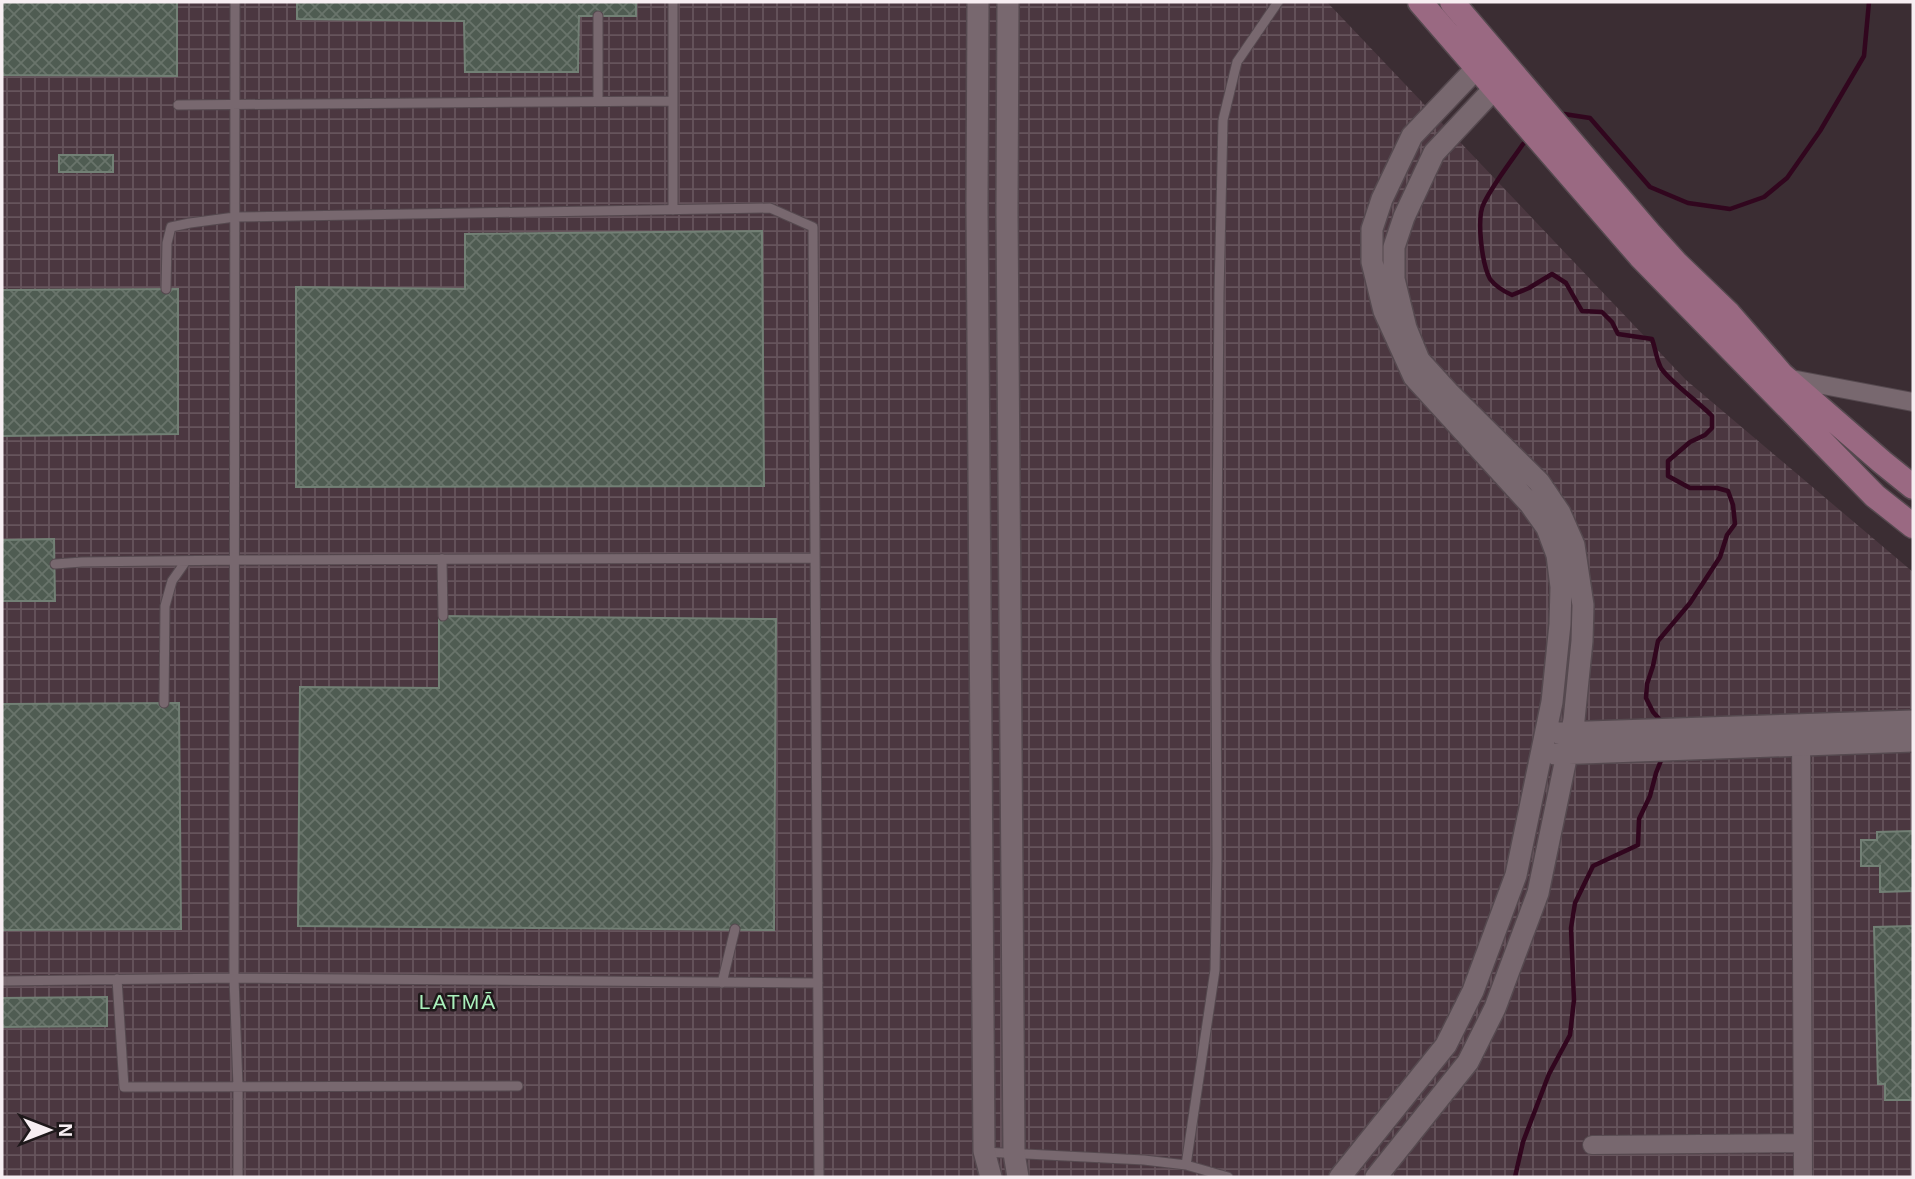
<svg xmlns="http://www.w3.org/2000/svg" width="1915" height="1179" font-family="Helvetica,sans-serif">
<style>
.industrial{fill:url(#industrial-grid)}
.lines{fill:none;stroke-linecap:round;stroke-linejoin:round}
.stream{stroke:#31061e;stroke-width:4.5}
.building{fill:url(#building-cross-hatch);stroke:#728075;stroke-width:2}
.service-casing{stroke:#55494f;stroke-width:11}
.minor-casing{stroke:#55494f;stroke-width:20}
.tertiary-casing{stroke:#55494f;stroke-width:24}
.secondary-casing{stroke:#55494f;stroke-width:27}
.service{stroke:#78686f;stroke-width:9}
.minor{stroke:#78686f;stroke-width:18}
.tertiary{stroke:#78686f;stroke-width:21}
.secondary{stroke:#9a6982;stroke-width:24}
.labels{text-anchor:middle;dominant-baseline:central;stroke-width:5;stroke-linejoin:round;paint-order:stroke}
.neighbourhood-label{font-size:21px;letter-spacing:2px;fill:#aaf0bc;stroke:#1e181a}
</style>
<defs>
<pattern id="industrial-grid" width="8" height="8" patternUnits="userSpaceOnUse" patternTransform="scale(1.75)"><rect width="8" height="8" fill="#4b3740"/><path d="M0 4h8M4 0v8" fill="none" stroke="#66545c"/></pattern>
<pattern id="building-cross-hatch" width="8" height="8" patternUnits="userSpaceOnUse" patternTransform="scale(1.75)"><rect width="8" height="8" fill="#4f5c52"/><path d="M0 0l8 8M0 8l8-8" fill="none" stroke="#69746b"/></pattern>
</defs>
<rect width="100%" height="100%" fill="#3b2d33"/>
<!-- industrial -->
<path class="industrial" d="M 2,2 L 1327,2 L 1686,380 L 1913,572 L 1913,1177 L 2,1177 Z"/>
<g class="lines">
<!-- stream -->
<path class="stream" d="M 1560,117 L 1564,114 L 1590,118 L 1650,187 L 1688,203 L 1730,209 L 1764,197 L 1787,178 L 1820,131 L 1864,56 L 1869,2
M 1530,139 L 1523,144 C 1510,163 1494,183 1484,203 C 1476,218 1482,264 1490,279 C 1496,287 1503,291 1512,295 L 1529,288 L 1552,274 L 1566,283 L 1582,311 L 1602,312 L 1612,322 L 1618,334 L 1652,339 C 1655,347 1656,357 1660,366 C 1664,377 1701,404 1712,416 L 1712,428 L 1705,435 L 1690,442 L 1668,461 L 1668,476 L 1690,488 L 1717,488 L 1728,491 L 1733,505 L 1735,524 L 1727,535 L 1720,557 L 1690,603 L 1658,641 L 1653,666 L 1647,684 L 1646,698 L 1653,712 L 1663,723
M 1515,1177 L 1523,1142 L 1549,1074 L 1570,1035 L 1574,1000 L 1571,928 L 1575,903 L 1593,866 L 1638,845 L 1639,819 L 1650,796 L 1656,773 L 1662,758"/>
</g>
<!-- building -->
<path class="building" d="M 2,2 L 177,2 L 177,76 L 2,75 Z
M 297,2 L 636,2 L 636,16 L 579,16 L 578,72 L 465,72 L 464,21 L 297,19 Z
M 59,155 L 113,155 L 113,172 L 59,172 Z
M 762,231 L 764,486 L 296,487 L 296,287 L 465,289 L 465,234 Z
M 178,289 L 178,434 L 2,436 L 2,290 Z
M 54,539 L 55,601 L 2,601 L 2,540 Z
M 439,616 L 776,619 L 774,930 L 298,926 L 300,687 L 439,688 Z
M 179,703 L 181,929 L 2,930 L 2,704 Z
M 1913,831 L 1913,891 L 1880,892 L 1880,866 L 1861,866 L 1861,840 L 1877,840 L 1877,832 Z
M 1913,926 L 1913,1100 L 1885,1100 L 1885,1084 L 1878,1084 L 1874,927 Z
M 107,997 L 107,1026 L 2,1027 L 2,998 Z"/>
<g class="lines">
<defs>
<path id="service" d="M 235,2 L 234,978 L 238,1086 L 238,1177
M 598,101 L 598,16
M 178,105 L 672,101
M 673,210 L 673,2
M 166,289 L 167,243 L 171,227 L 190,223 L 235,217 L 770,208 L 813,227 L 819,1177
M 442,559 L 443,616
M 55,564 L 82,562 L 235,560 L 815,558
M 164,703 L 165,606 L 172,581 L 186,561
M 117,979 L 124,1087 L 518,1086
M 2,981 L 234,978 L 818,983
M 722,983 L 735,929
M 984,1152 L 1144,1160 L 1186,1165 L 1228,1177
M 1186,1165 L 1215,970 L 1217,858 L 1216,658 L 1219,293 L 1223,120 L 1237,62 L 1278,2"/>
<path id="minor" d="M 1786,378 L 1913,402
M 1801,731 L 1803,1177
M 1592,1145 L 1803,1143"/>
<path id="tertiary" d="M 978,2 L 977,206 L 984,1151 L 991,1177
M 1008,2 L 1007,211 L 1014,1153 L 1018,1177
M 1559,733 L 1913,721
M 1555,754 L 1913,741
M 1340,1177 L 1446,1045 L 1473,991 L 1516,875 L 1552,702 L 1560,624 L 1561,587 L 1557,555 L 1547,528 L 1530,504 L 1414,377 L 1384,311 L 1372,262 L 1372,229 L 1382,199 L 1412,136 L 1488,56
M 1376,1177 L 1468,1062 L 1495,1008 L 1538,893 L 1574,720 L 1582,641 L 1583,605 L 1574,545 L 1560,513 L 1539,482 L 1450,394 L 1419,360 L 1406,328 L 1394,279 L 1394,247 L 1404,217 L 1434,153 L 1505,77"/>
<path id="secondary" d="M 1420,2 L 1640,256 L 1875,496 L 1913,526
M 1452,2 L 1649,233 L 1677,264 L 1729,314 L 1782,375 L 1882,462 L 1913,487"/>
</defs>
<!-- service casing -->
<use href="#service" class="service-casing"/>
<!-- minor casing -->
<use href="#minor" class="minor-casing"/>
<!-- tertiary casing -->
<use href="#tertiary" class="tertiary-casing"/>
<!-- secondary casing -->
<use href="#secondary" class="secondary-casing"/>
<!-- service -->
<use href="#service" class="service"/>
<!-- minor -->
<use href="#minor" class="minor"/>
<!-- tertiary -->
<use href="#tertiary" class="tertiary"/>
<!-- secondary -->
<use href="#secondary" class="secondary"/>
</g>
<g class="labels">
<!-- neighbourhood labels -->
<g class="neighbourhood-label">
<text x="458" y="1001">LATMĀ</text>
</g>
</g>
<!-- border -->
<rect width="1915" height="1179" fill="none" stroke="#f7eef2" stroke-width="7"/>
<!-- north arrow -->
<g transform="translate(49 1130) rotate(90)" stroke="#1e181a" stroke-width="5" paint-order="stroke">
<path d="M0-5L12 26L0 18L-12 26Z" fill="#f7eef2"/>
<text y="-10" font-size="19" font-weight="bold" text-anchor="middle" fill="#f7eef2">N</text>
</g>
</svg>
